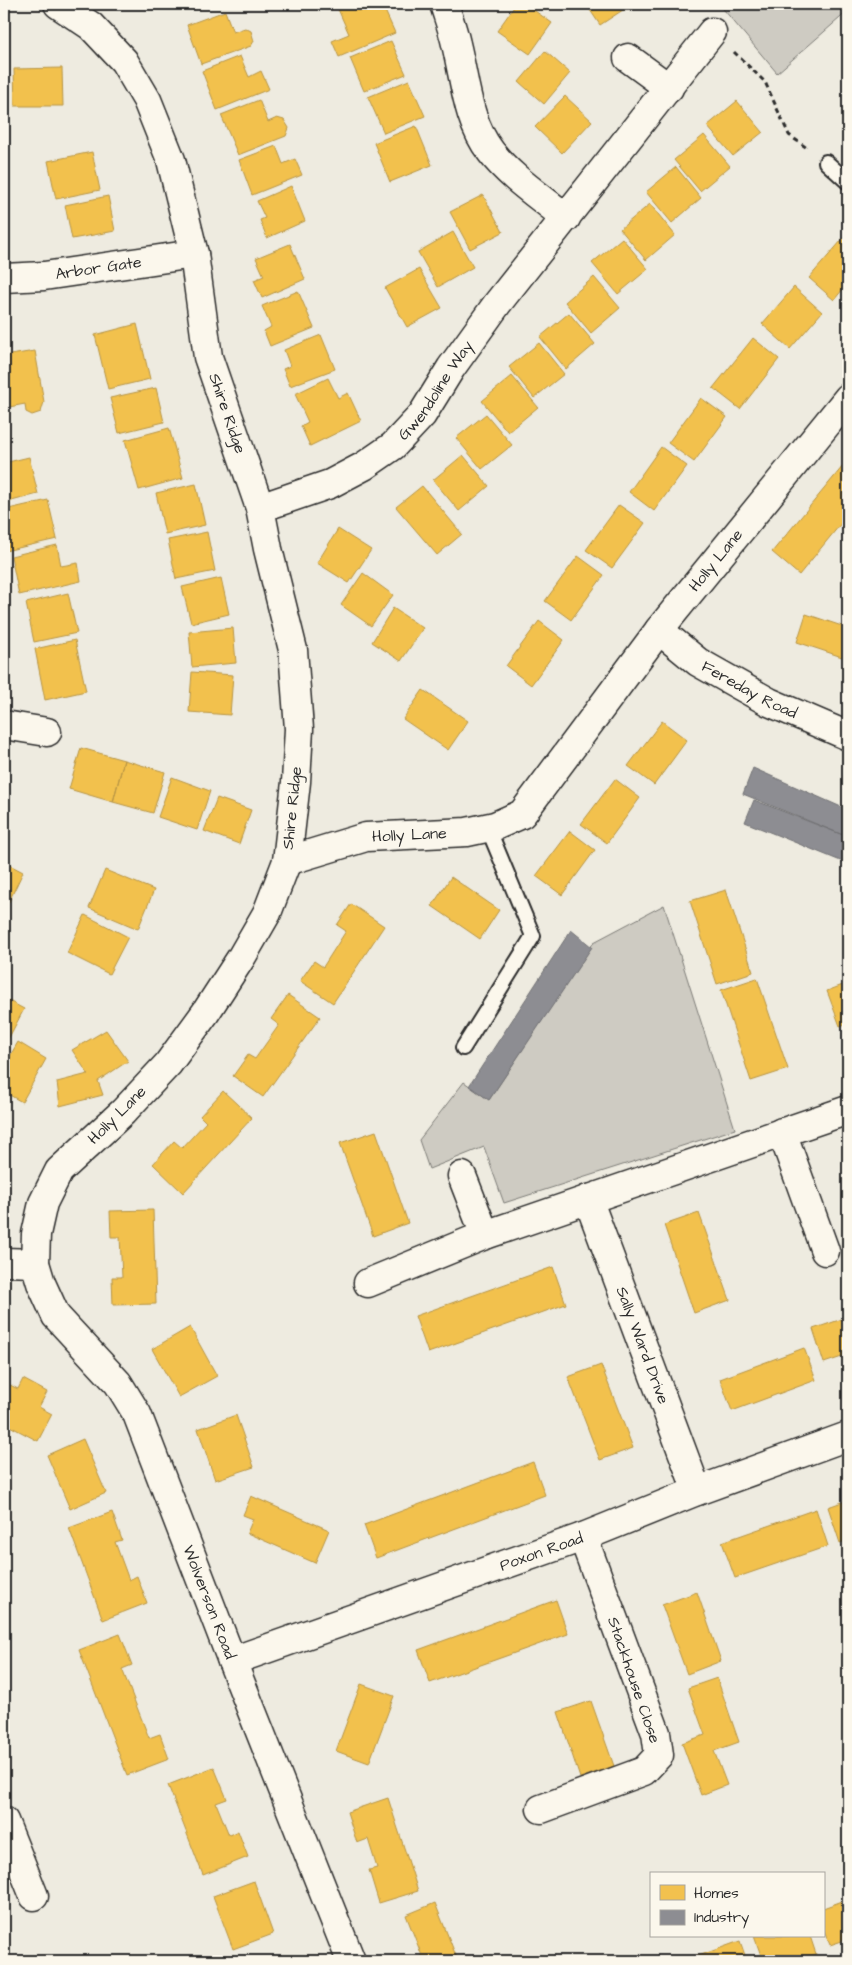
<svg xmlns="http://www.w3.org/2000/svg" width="852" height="1965" font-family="'Architects Daughter',sans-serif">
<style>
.green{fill:#cecbc2;stroke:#7c7b76}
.homes{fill:#f2c14e;stroke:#b69444}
.industry{fill:#8d8d92;stroke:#707073}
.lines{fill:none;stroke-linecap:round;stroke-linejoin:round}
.lane-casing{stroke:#2b2b2b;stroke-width:18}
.street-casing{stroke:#2b2b2b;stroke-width:31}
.path{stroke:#2b2b2b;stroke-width:3;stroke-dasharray:5 4;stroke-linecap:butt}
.lane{stroke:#fbf7ec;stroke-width:14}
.street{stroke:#fbf7ec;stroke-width:28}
.labels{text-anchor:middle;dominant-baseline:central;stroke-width:5;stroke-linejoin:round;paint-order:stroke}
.street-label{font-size:16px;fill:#2b2b2b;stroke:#fbf7ec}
</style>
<rect width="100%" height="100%" fill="#eeebe0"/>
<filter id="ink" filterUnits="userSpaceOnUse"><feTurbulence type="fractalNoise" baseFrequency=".02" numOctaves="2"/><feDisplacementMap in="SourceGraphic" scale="10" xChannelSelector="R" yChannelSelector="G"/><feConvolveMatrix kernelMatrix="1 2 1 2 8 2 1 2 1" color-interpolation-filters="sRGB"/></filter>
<g filter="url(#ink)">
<!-- green -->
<path class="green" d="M 719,4 L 848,4 L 848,11 L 777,73 Z
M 664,905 L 735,1129 L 504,1203 L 484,1147 L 429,1169 L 419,1140 L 464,1082 L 489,1100 L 594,942 Z"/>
<!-- homes -->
<path class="homes" d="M 351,4 L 382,4 L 395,33 L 339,57 L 332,41 L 349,34 L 338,9 Z
M 516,4 L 525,4 L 552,23 L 530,54 L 497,31 Z
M 586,4 L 632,4 L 600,25 Z
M 225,11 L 233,32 L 245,28 L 251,31 L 254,41 L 251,46 L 201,64 L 187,25 Z
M 391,41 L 406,74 L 364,91 L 350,58 Z
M 545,51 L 570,73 L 544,104 L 519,82 Z
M 240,56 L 249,77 L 261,71 L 269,89 L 217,110 L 202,71 Z
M 62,68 L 63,106 L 15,106 L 14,69 Z
M 409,80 L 425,116 L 384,133 L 368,97 Z
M 565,96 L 592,121 L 562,153 L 535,127 Z
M 259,100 L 268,122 L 277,118 L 284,120 L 289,128 L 286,136 L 238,155 L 221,115 Z
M 737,101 L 763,132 L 733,156 L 707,126 Z
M 416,126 L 432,165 L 390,182 L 374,143 Z
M 704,135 L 730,166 L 700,191 L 674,160 Z
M 276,146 L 283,164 L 295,159 L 302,175 L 252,195 L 239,160 Z
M 92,152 L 100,190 L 56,199 L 48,161 Z
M 676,167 L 701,198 L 672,223 L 646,192 Z
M 291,186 L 305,221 L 267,238 L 260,220 L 265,218 L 257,201 Z
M 483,195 L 503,232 L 470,249 L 450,212 Z
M 108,196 L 115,231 L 72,239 L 65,205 Z
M 650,204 L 675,235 L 646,260 L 620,229 Z
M 453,232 L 473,267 L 438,287 L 418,252 Z
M 848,233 L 848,283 L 834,300 L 809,278 Z
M 622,238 L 648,269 L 618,294 L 592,263 Z
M 290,244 L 305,279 L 262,298 L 254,280 L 264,276 L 256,258 Z
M 419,269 L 442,308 L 407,327 L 385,288 Z
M 594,277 L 620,308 L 591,333 L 565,302 Z
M 794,287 L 822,312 L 790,349 L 762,324 Z
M 298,291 L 314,328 L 270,346 L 264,331 L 271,327 L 262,306 Z
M 569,313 L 595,344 L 566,369 L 540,337 Z
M 137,324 L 150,379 L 108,389 L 95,335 Z
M 321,335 L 335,369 L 290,386 L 283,369 L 290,366 L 284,350 Z
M 753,338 L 779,359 L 740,409 L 713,388 Z
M 539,343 L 564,374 L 534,398 L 509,367 Z
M 35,351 L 44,402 L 41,412 L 32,415 L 26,412 L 25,404 L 4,408 L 4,356 Z
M 512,376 L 538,407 L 508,432 L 482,401 Z
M 328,378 L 338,398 L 348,393 L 361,421 L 310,446 L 301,426 L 308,422 L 295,394 Z
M 156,388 L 164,422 L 119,433 L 110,398 Z
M 701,398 L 727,417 L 694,462 L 668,443 Z
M 486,414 L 512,445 L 482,469 L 456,438 Z
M 169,428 L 183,478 L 139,490 L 125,440 Z
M 661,447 L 687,466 L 654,511 L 629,492 Z
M 463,455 L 489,486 L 459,511 L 433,480 Z
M 29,457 L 38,494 L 4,503 L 4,463 Z
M 848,460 L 848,515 L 799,575 L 772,552 Z
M 196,484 L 205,525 L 165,534 L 156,493 Z
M 422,486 L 462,534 L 437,555 L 396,507 Z
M 48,500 L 57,539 L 5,551 L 4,510 Z
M 619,505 L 645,523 L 612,568 L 586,550 Z
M 338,529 L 371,550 L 349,583 L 317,563 Z
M 207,532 L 215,571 L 176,579 L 168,540 Z
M 57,545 L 61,566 L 78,563 L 81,581 L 19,595 L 11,556 Z
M 578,556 L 604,575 L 571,620 L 545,601 Z
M 363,573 L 393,595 L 371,626 L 341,605 Z
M 221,578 L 229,614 L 191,623 L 182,587 Z
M 68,593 L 77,633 L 34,642 L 26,603 Z
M 393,608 L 423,628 L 401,661 L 372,642 Z
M 806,614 L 848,628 L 848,659 L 797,642 Z
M 539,621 L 564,640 L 531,685 L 506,666 Z
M 233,628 L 236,663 L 192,667 L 189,632 Z
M 75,640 L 86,691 L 45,700 L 35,649 Z
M 192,672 L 233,675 L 230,715 L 189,712 Z
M 423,690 L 468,721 L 448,750 L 403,719 Z
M 662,721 L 687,740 L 654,785 L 628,766 Z
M 81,748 L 124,760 L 113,802 L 69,789 Z
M 124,760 L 165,772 L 153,813 L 113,802 Z
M 172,777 L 210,791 L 197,830 L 158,817 Z
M 615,779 L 640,798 L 607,843 L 581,824 Z
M 217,798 L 251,810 L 239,844 L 204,831 Z
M 570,831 L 595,850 L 562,895 L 536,876 Z
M 4,862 L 23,872 L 4,912 Z
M 105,870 L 154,890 L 138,929 L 89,908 Z
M 451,877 L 499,910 L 480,939 L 432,906 Z
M 726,890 L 753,972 L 717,984 L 690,901 Z
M 351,904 L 384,926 L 333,1003 L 300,981 L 314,961 L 323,967 L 346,931 L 337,925 Z
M 85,915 L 128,937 L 109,974 L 67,953 Z
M 757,978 L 788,1069 L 751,1081 L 721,990 Z
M 848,983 L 848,1023 L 840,1026 L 827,991 Z
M 288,995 L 320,1017 L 263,1097 L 233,1076 L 248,1055 L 255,1059 L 279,1025 L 271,1019 Z
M 7,1000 L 24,1009 L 4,1047 L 4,1007 Z
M 106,1030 L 128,1061 L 98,1081 L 103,1095 L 60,1106 L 57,1082 L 88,1074 L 72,1050 Z
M 18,1042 L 46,1059 L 22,1102 L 4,1092 L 4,1066 Z
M 223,1091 L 252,1118 L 183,1193 L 153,1164 L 174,1141 L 182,1148 L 206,1122 L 200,1116 Z
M 376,1131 L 408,1223 L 373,1236 L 340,1143 Z
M 153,1210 L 156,1304 L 113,1305 L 112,1277 L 122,1277 L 120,1237 L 111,1237 L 110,1211 Z
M 699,1213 L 730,1300 L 694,1313 L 664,1225 Z
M 553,1267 L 566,1304 L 428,1353 L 415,1316 Z
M 848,1317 L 848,1355 L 824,1363 L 813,1329 Z
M 190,1327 L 217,1376 L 179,1397 L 152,1349 Z
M 804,1348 L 816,1380 L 732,1411 L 720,1379 Z
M 601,1365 L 633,1448 L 600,1460 L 568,1377 Z
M 23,1379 L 47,1392 L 39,1407 L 52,1414 L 38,1441 L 4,1423 L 4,1382 L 18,1389 Z
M 236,1415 L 254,1467 L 215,1480 L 198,1429 Z
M 83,1439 L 106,1493 L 70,1509 L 47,1455 Z
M 533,1462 L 545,1495 L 376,1558 L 364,1525 Z
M 251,1496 L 329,1530 L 315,1563 L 247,1533 L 253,1519 L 243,1515 Z
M 848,1500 L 848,1540 L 840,1543 L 828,1507 Z
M 816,1509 L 828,1546 L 735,1578 L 722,1542 Z
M 112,1512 L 122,1540 L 115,1542 L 129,1580 L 137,1576 L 147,1603 L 103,1620 L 69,1528 Z
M 697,1592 L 721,1661 L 687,1674 L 662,1605 Z
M 556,1600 L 568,1634 L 430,1683 L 418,1650 Z
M 120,1634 L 132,1665 L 122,1669 L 149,1738 L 160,1734 L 169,1759 L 127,1775 L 79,1650 Z
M 717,1678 L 739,1742 L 714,1751 L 727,1785 L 701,1795 L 682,1743 L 705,1735 L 688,1688 Z
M 361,1684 L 394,1696 L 369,1763 L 336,1751 Z
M 591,1701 L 614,1766 L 580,1778 L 558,1712 Z
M 214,1767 L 227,1799 L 216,1803 L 229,1835 L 238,1831 L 248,1857 L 203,1875 L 168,1785 Z
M 388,1798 L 418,1891 L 379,1903 L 369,1870 L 377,1868 L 368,1839 L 357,1843 L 347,1812 Z
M 254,1881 L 273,1934 L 233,1949 L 213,1896 Z
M 848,1899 L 848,1939 L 830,1945 L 823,1928 L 823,1908 Z
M 435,1903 L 458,1961 L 424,1961 L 406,1915 Z
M 754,1936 L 810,1936 L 816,1954 L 795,1961 L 763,1961 Z
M 740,1941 L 747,1961 L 691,1961 L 690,1959 Z"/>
<!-- industry -->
<path class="industry" d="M 753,768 L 848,810 L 848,837 L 743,794 Z
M 754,800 L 848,837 L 848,864 L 745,822 Z
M 571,930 L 592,947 L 489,1100 L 469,1086 Z"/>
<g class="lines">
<defs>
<path id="lane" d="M 826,162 L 848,182
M 463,1048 L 533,936 L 488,828"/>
<g id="street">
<path id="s1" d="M 58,4 L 91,26 L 124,61 L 147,100 L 171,160 L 194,254 L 208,357 L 260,508 L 268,549 L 293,650 L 299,729 L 296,782 L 287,861 L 267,913 L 241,958 L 206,1012 L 168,1064 L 123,1112 L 59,1171 L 43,1203 L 36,1234 L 35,1263 L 41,1283 L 56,1316 L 118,1383 L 137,1414 L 232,1661 L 351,1961"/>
<path d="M 444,4 C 448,17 453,30 456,44 C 465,80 467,121 491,152 C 511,178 541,197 566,218"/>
<path d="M 628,58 L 669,88"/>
<path id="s2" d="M 4,278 L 44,276 L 194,254"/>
<path id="s3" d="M 260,508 L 330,484 L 364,466 L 393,446 L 422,415 L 451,368 L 497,304 L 712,32"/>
<path id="s4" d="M 659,630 L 698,662 L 769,702 L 848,736"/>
<path d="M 4,725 L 47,732"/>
<path id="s5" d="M 287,861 L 366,837 L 467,832 L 495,826 L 522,814 L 659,630 L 848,398"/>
<path d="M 782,1132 L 825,1251"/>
<path d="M 462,1176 L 485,1235"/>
<path id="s6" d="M 588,1199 L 697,1491"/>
<path d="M 4,1262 L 35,1263"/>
<path d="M 368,1283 L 485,1235 L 848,1110"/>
<path id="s7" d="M 232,1661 L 583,1537 L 697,1491 L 848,1436"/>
<path d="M 541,1809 L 644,1771 L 659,1755 L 656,1733 L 583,1537"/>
<path d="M 4,1821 L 34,1896"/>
</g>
</defs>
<!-- lane casing -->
<use href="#lane" class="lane-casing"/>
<!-- street casing -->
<use href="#street" class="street-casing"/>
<!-- path -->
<path class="path" d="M 734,52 L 765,82 L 789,135 L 807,148"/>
<!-- lane -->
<use href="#lane" class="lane"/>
<!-- street -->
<use href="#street" class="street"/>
</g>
</g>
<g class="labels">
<!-- street labels -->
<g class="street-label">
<text stroke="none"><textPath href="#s2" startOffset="95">Arbor Gate</textPath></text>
<text stroke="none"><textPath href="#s3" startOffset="218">Gwendoline Way</textPath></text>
<text stroke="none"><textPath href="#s1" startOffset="458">Shire Ridge</textPath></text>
<text stroke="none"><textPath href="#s5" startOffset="561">Holly Lane</textPath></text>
<text stroke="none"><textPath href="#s4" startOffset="109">Fereday Road</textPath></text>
<text transform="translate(292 808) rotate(-84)">Shire Ridge</text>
<text stroke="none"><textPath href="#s5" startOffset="126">Holly Lane</textPath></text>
<text transform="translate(117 1115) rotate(-45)">Holly Lane</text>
<text stroke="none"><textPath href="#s6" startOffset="156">Sally Ward Drive</textPath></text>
<text stroke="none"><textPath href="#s7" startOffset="328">Poxon Road</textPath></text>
<text stroke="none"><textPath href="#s1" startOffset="1788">Wolverson Road</textPath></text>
<text transform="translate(634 1680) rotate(71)">Stackhouse Close</text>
</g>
</g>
<!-- margin -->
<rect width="852" height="1965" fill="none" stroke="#fbf7ec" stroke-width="20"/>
<rect x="10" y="10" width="832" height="1945" fill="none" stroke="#2b2b2b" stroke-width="2" filter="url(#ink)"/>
<!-- legend -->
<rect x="650" y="1872" width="175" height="65" fill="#fbf7ec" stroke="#a8a59f"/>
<rect x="660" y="1885" width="25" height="15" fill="#f2c14e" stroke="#a8a59f"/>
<text x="694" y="1898" font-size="15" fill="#2b2b2b">Homes</text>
<rect x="660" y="1910" width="25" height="15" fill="#8d8d92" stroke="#a8a59f"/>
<text x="694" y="1922" font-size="15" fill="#2b2b2b">Industry</text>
</svg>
